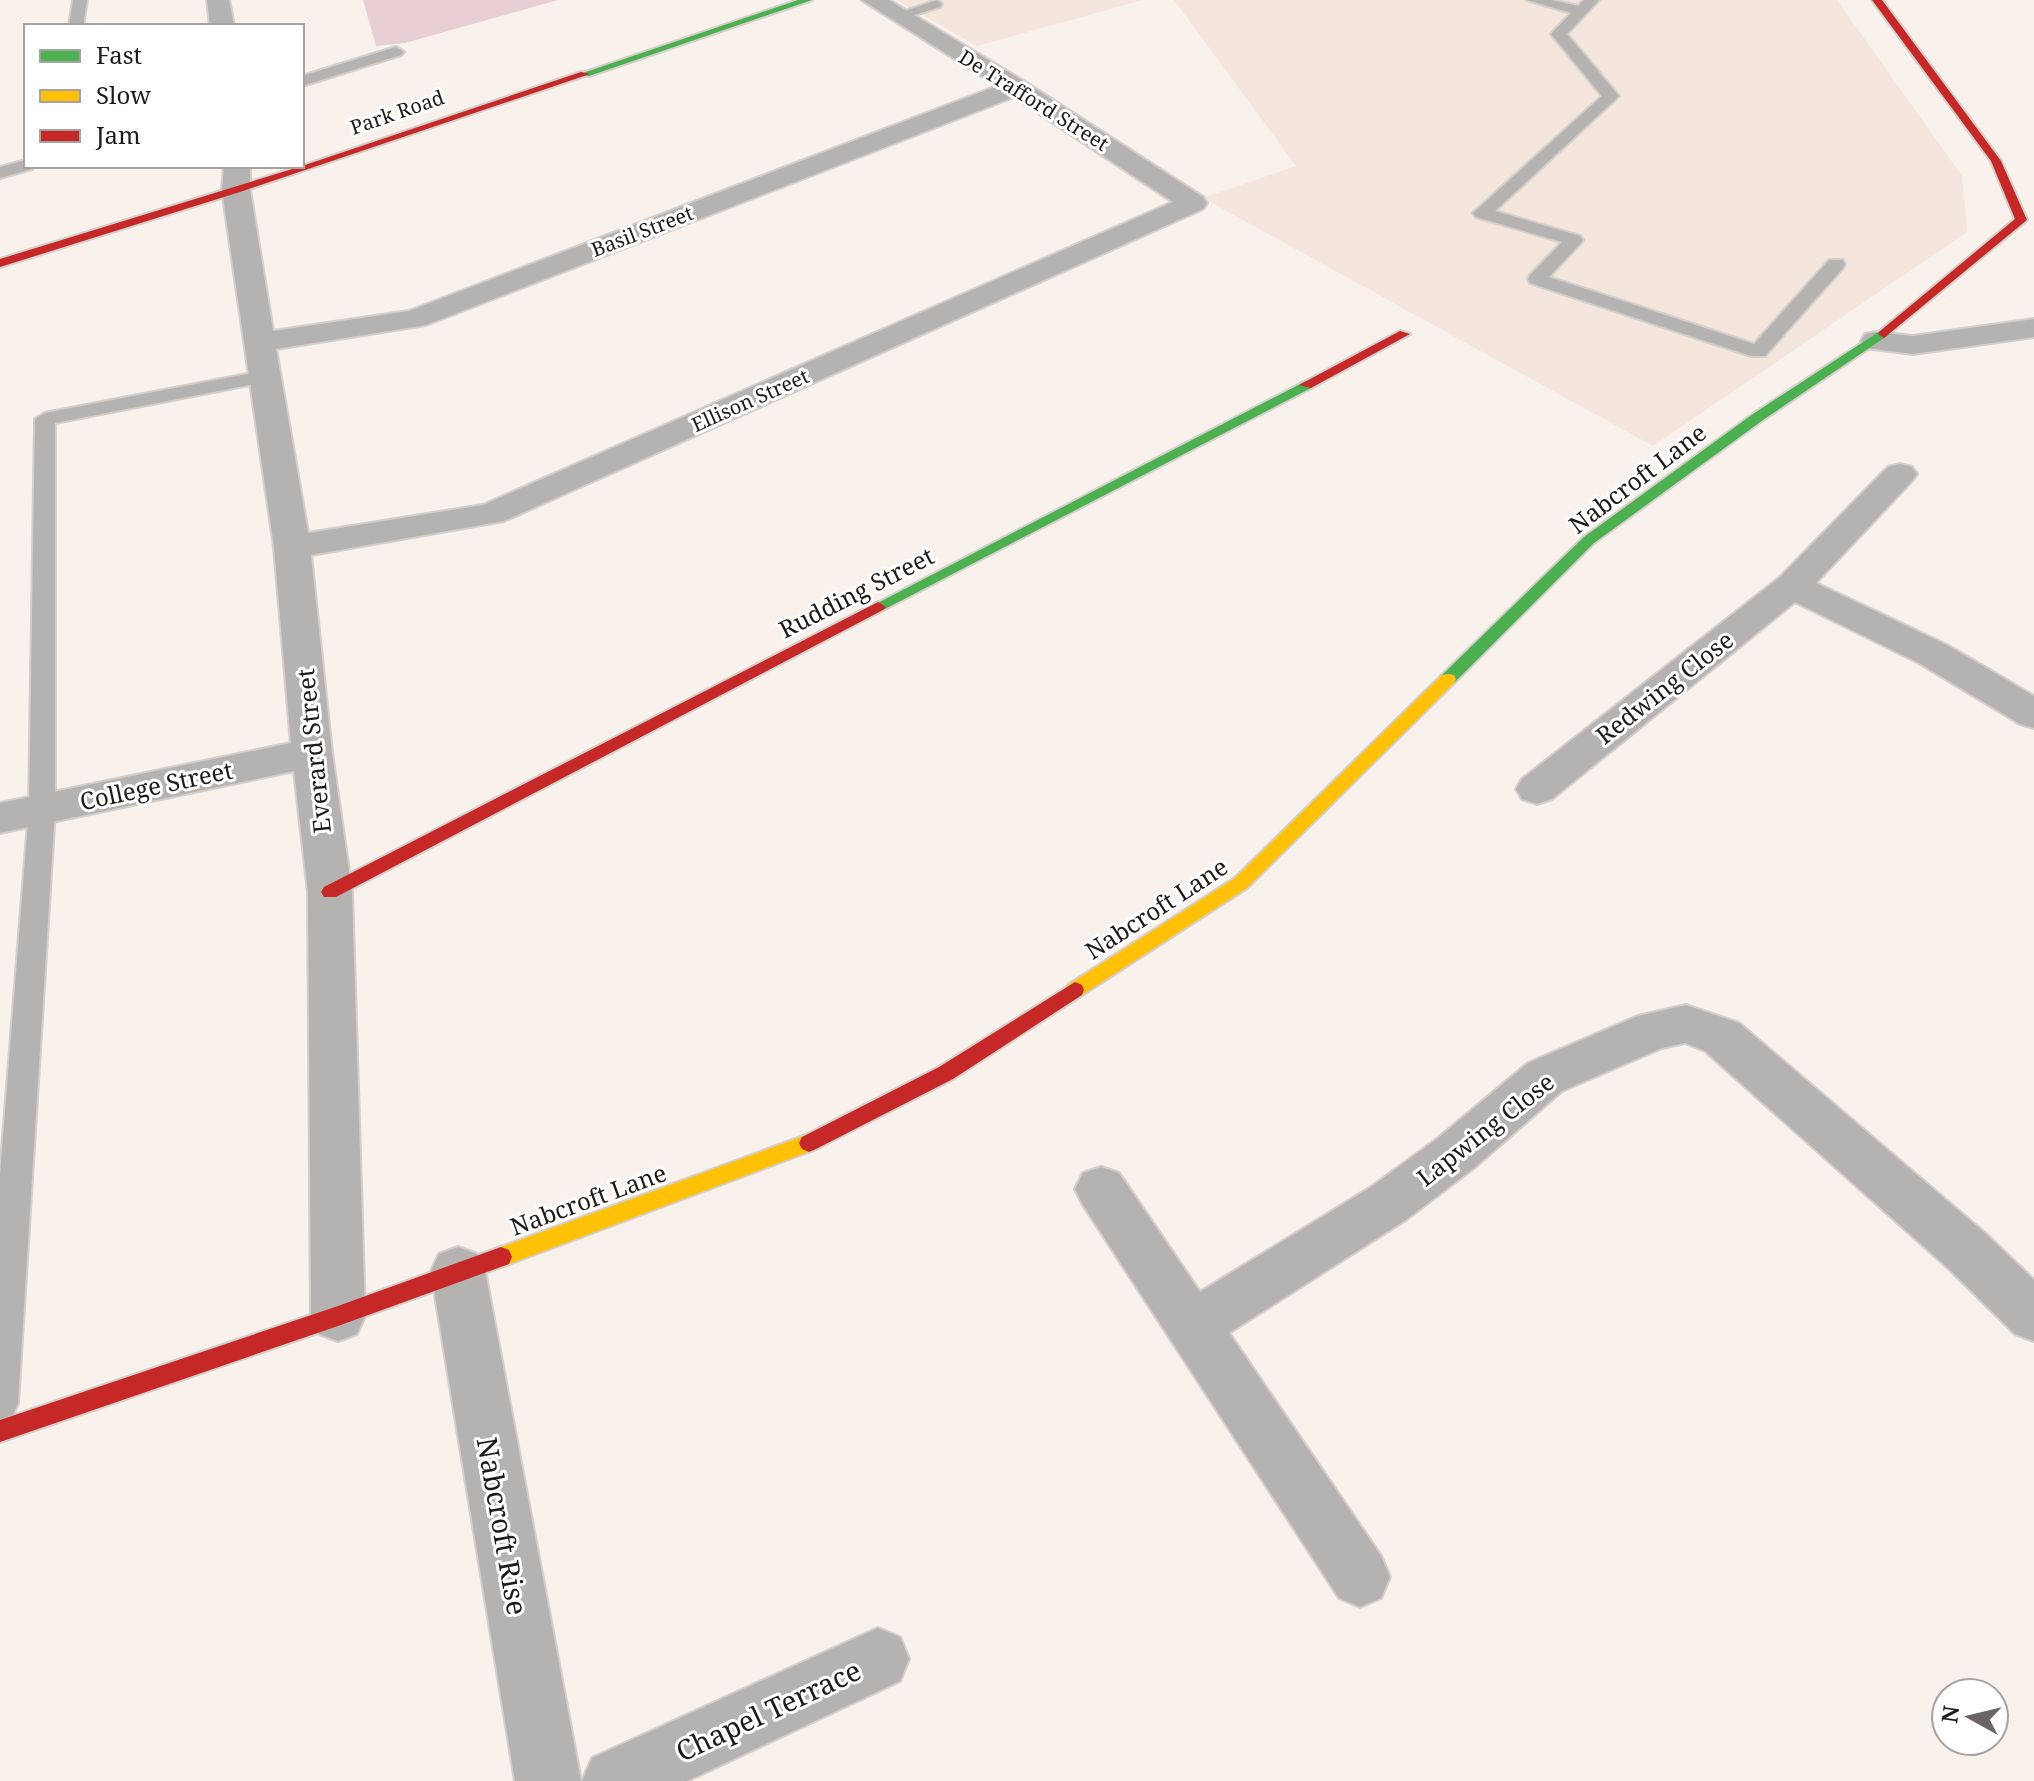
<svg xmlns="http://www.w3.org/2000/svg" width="2034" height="1781" font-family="'Noto Serif',serif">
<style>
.built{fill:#f4e6dc}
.green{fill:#e7cfd3}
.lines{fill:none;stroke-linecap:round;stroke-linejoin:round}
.lane-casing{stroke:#d4cfcb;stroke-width:4}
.street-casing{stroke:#d4cfcb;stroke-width:4}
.fast-casing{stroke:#d4cfcb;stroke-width:4}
.slow-casing{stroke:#d4cfcb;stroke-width:4}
.jam-casing{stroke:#d4cfcb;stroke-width:4}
.lane{fill:#b5b3b1;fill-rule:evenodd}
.street{fill:#b5b3b1;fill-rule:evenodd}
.fast{fill:#4caf50;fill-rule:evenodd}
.slow{fill:#ffc107;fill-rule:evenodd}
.jam{fill:#c62828;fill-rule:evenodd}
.labels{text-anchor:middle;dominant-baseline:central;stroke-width:6;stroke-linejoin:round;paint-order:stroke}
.far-street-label{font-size:20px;fill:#1e1a17;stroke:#fff}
.street-label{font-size:24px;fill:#1e1a17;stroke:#fff}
.near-street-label{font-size:28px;fill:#1e1a17;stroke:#fff}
</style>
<rect width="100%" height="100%" fill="#f8f1ec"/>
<!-- built -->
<path class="built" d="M 896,0 L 1143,0 L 977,46 Z
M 1174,0 L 1837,0 L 1962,176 L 1967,232 L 1653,446 L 1203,198 L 1296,166 Z"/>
<!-- green -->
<path class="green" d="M 363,0 L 558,0 L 405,43 L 376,46 Z"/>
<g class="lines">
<defs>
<path id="lane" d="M 73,0 L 87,0 L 83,26 L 69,26 Z
M 937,0 L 942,4 L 940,7 L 898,20 L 891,16 Z
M 1527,0 L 1552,0 L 1578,6 L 1584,0 L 1599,0 L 1567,34 L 1619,96 L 1495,211 L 1580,236 L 1583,240 L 1580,244 L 1549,277 L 1754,344 L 1829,260 L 1843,260 L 1845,264 L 1843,268 L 1765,356 L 1751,356 L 1530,283 L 1528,279 L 1530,275 L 1562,242 L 1476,217 L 1473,213 L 1602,96 L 1551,34 L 1571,13 Z
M 396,47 L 404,52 L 401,55 L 302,86 L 302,76 Z
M 26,160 L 26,166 L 34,166 L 32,169 L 0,178 L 0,167 Z
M 263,371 L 273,377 L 270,381 L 55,423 L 55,809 L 18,1403 L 13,1415 L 0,1420 L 0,1175 L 29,809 L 35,419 L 45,413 Z"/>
<path id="street" d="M 207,0 L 229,0 L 234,26 L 210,26 Z
M 862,0 L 889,0 L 1025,82 L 1203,197 L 1207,203 L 1203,209 L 504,521 L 311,555 L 332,753 L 352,892 L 365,1316 L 357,1334 L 338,1341 L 319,1334 L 311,1316 L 308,892 L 294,771 L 0,833 L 0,803 L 291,743 L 274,547 L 222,190 L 224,166 L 250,166 L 250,190 L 273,331 L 409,311 L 997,86 ZM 1014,97 L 1173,202 L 483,505 L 308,533 L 276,349 L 426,325 Z
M 2034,319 L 2034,337 L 1913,354 L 1865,348 L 1861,341 L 1865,334 L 1876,332 L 1913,336 Z
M 1900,464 L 1912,467 L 1917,474 L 1912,481 L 1816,583 L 1947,645 L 2034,696 L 2034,728 L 2020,724 L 1919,663 L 1795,602 L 1552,799 L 1537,804 L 1522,799 L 1516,789 L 1522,779 L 1779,578 L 1888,467 Z
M 1686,1005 L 1739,1023 L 1986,1234 L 2034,1280 L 2034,1341 L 2015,1334 L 1948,1268 L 1705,1051 L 1685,1043 L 1662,1048 L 1562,1091 L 1474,1168 L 1407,1219 L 1229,1333 L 1381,1556 L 1390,1577 L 1381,1598 L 1360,1607 L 1339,1598 L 1083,1205 L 1075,1189 L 1083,1173 L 1101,1167 L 1119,1173 L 1200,1292 L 1371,1187 L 1438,1138 L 1528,1063 L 1638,1016 Z
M 458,1247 L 477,1254 L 485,1271 L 581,1781 L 515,1781 L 431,1271 L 439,1254 Z
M 878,1628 L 900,1637 L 909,1659 L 900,1681 L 687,1781 L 582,1781 L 592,1758 Z"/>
<path id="fast" d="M 798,0 L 812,0 L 589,76 L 580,74 Z
M 1880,331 L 1890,334 L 1763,420 L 1594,543 L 1454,683 L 1442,683 L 1440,679 L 1442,675 L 1584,537 L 1753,414 Z
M 1306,381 L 1313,385 L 1311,388 L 883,610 L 873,610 L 870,607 Z"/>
<path id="slow" d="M 1448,674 L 1454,675 L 1456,679 L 1454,683 L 1247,888 L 1082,995 L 1068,995 L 1066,990 L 1068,985 L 1235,878 L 1442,675 Z
M 809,1134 L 816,1137 L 819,1143 L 816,1149 L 501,1267 L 493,1264 L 490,1257 L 493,1250 Z"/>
<path id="jam" d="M 1872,0 L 1882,0 L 2001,161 L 2027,220 L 1884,338 L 1878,334 L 1880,331 L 2015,219 L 1991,161 Z
M 581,72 L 590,74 L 240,192 L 0,267 L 0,259 L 302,166 Z
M 1400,331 L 1410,334 L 1311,388 L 1299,385 Z
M 878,602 L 886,607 L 883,610 L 336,897 L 324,897 L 321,892 L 324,887 Z
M 1075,982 L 1082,985 L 1084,990 L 1082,995 L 953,1079 L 816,1149 L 809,1152 L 802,1149 L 799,1143 L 802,1137 L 939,1067 Z
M 501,1247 L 509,1250 L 512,1257 L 509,1264 L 338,1326 L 0,1442 L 0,1420 L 338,1306 Z"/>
</defs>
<!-- lane casing -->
<use href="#lane" class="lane-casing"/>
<!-- street casing -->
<use href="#street" class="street-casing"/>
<!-- fast casing -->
<use href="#fast" class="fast-casing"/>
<!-- slow casing -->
<use href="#slow" class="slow-casing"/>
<!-- jam casing -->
<use href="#jam" class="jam-casing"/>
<!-- lane -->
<use href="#lane" class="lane"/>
<!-- street -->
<use href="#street" class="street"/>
<!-- fast -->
<use href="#fast" class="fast"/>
<!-- slow -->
<use href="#slow" class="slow"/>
<!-- jam -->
<use href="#jam" class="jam"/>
</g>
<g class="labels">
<!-- far-street labels -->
<g class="far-street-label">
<text transform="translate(1034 100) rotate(32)">De Trafford Street</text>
<text transform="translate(397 112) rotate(-19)">Park Road</text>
<text transform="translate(642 231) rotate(-21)">Basil Street</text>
<text transform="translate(750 400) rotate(-24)">Ellison Street</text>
</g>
<!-- street labels -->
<g class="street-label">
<text transform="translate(1637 478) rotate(-37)">Nabcroft Lane</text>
<text transform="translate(856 592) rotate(-27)">Rudding Street</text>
<text transform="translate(1664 687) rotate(-38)">Redwing Close</text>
<text transform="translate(313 751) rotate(-96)">Everard Street</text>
<text transform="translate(156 785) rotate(-12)">College Street</text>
<text transform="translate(1156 908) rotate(-33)">Nabcroft Lane</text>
<text transform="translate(1485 1129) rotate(-38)">Lapwing Close</text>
<text transform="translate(588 1199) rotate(-20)">Nabcroft Lane</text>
</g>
<!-- near-street labels -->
<g class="near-street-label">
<text transform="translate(503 1526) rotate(80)">Nabcroft Rise</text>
<text transform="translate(768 1710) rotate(-25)">Chapel Terrace</text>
</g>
</g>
<!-- legend -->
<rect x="24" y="24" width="280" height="144" fill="#ffffff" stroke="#a5a3a2" stroke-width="2"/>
<rect x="40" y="50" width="40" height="12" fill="#4caf50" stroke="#a5a3a2" stroke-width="2"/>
<text x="96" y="64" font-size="24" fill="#1e1a17">Fast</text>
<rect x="40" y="90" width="40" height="12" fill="#ffc107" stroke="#a5a3a2" stroke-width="2"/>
<text x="96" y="104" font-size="24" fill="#1e1a17">Slow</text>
<rect x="40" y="130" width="40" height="12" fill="#c62828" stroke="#a5a3a2" stroke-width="2"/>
<text x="96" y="144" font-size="24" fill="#1e1a17">Jam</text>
<!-- north arrow -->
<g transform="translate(1970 1717) rotate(278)"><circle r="38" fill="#ffffff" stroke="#a5a3a2" stroke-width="2"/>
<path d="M0-6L14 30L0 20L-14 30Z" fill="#6a6562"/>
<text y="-12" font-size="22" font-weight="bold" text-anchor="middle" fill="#1e1a17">N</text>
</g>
</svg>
